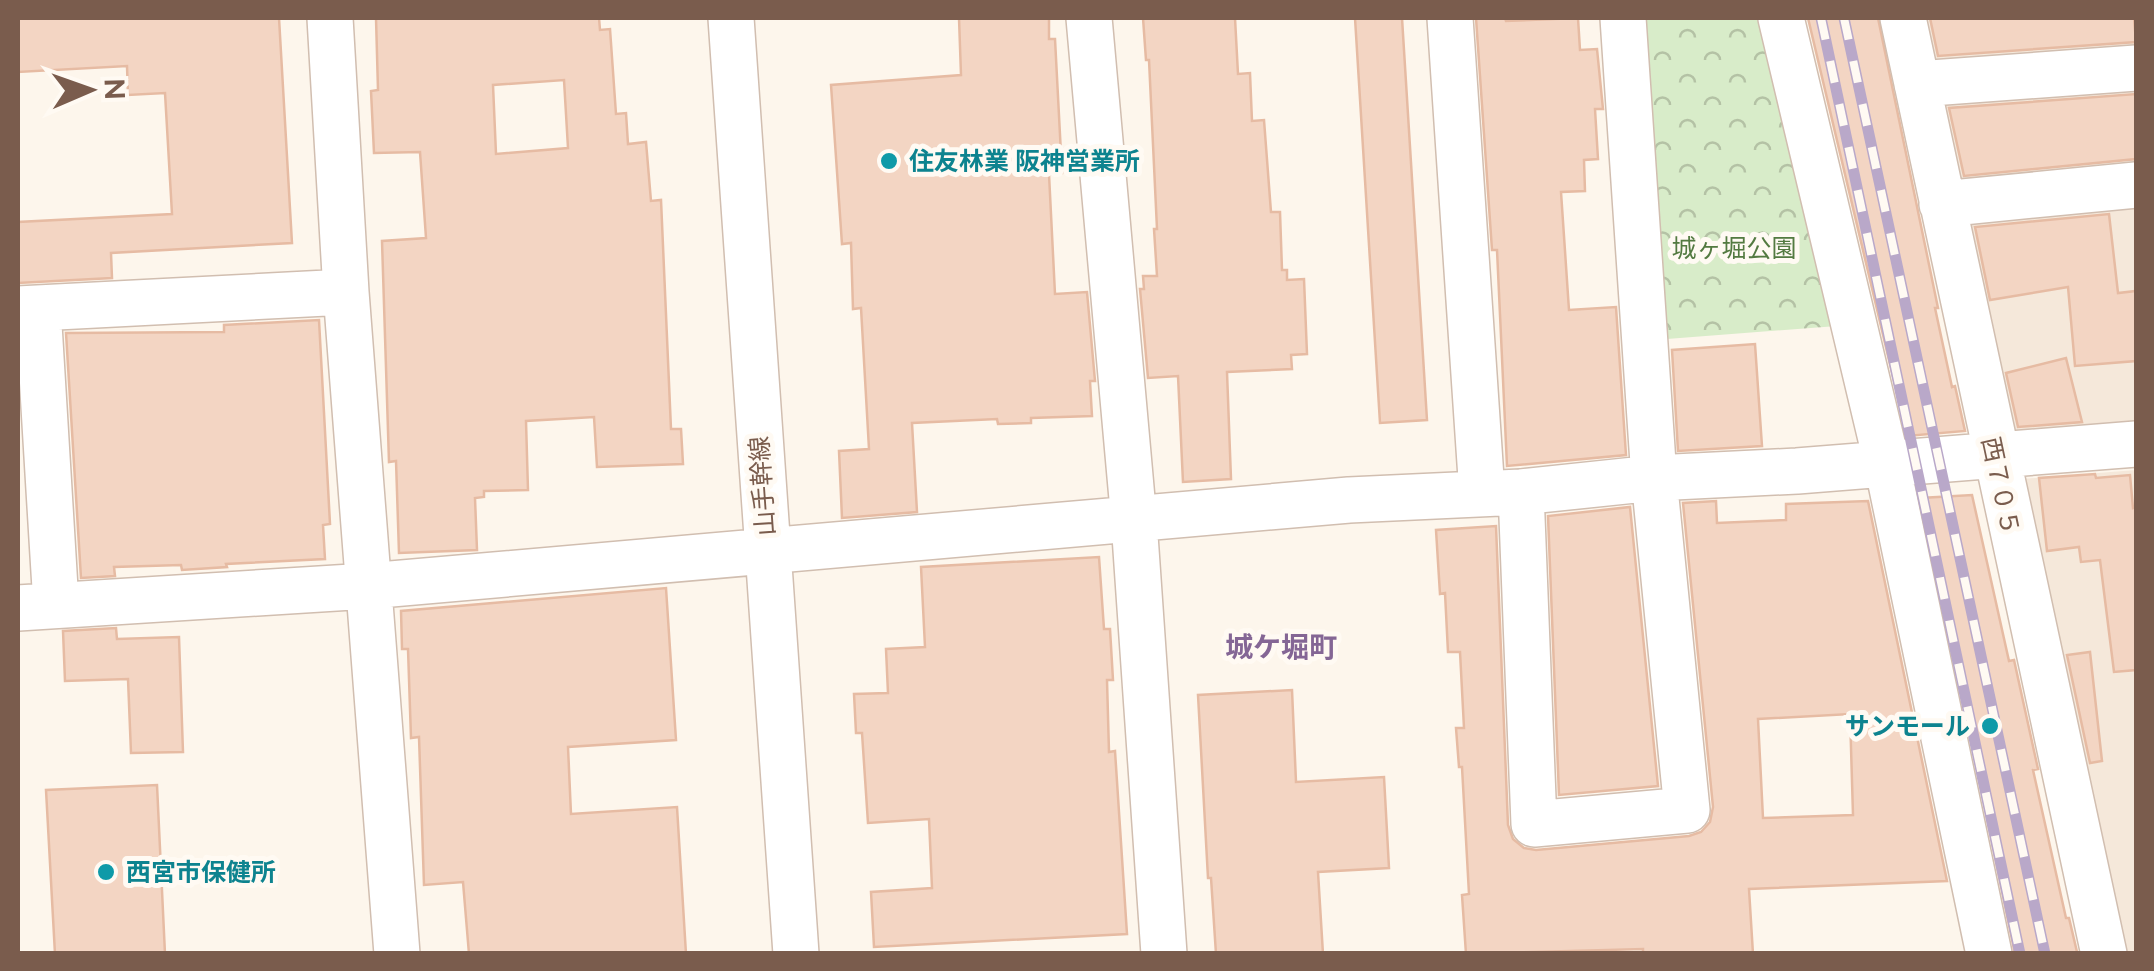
<svg xmlns="http://www.w3.org/2000/svg" width="2154" height="971" font-family="Raleway,'Noto Sans JP',sans-serif">
<style>
.residential{fill:#f5e8da}
.park{fill:url(#park-crowns)}
.building{fill:#f3d5c3;stroke:#e6bba3;stroke-width:2.5;fill-rule:evenodd}
.lines{fill:none;stroke-linecap:round;stroke-linejoin:round}
.minor-casing{stroke:#d1beb0;stroke-width:48}
.minor{stroke:#fff;stroke-width:45}
.rail-casing{stroke:#b9a8c9;stroke-width:11}
.rail{stroke:#fffaf3;stroke-width:8;stroke-dasharray:22;stroke-linecap:butt}
.culture-dot{fill:#0f9aa8;stroke:#fffaf3;stroke-width:4}
.labels{text-anchor:middle;dominant-baseline:central;stroke-width:10;stroke-linejoin:round;paint-order:stroke}
.culture-label{font-size:25px;font-weight:bold;fill:#0d838f;stroke:#fffaf3;text-anchor:start}
.park-label{font-size:25px;fill:#537a41;stroke:#fffaf3}
.street-label{font-size:25px;fill:#7a5c4d;stroke:#fffaf3}
.neighbourhood-label{font-size:28px;font-weight:bold;fill:#846695;stroke:#fffaf3}
</style>
<defs>
<pattern id="park-crowns" width="20" height="18" patternUnits="userSpaceOnUse" patternTransform="scale(2.5)"><rect width="20" height="18" fill="#d8ecc9"/><path d="M2 6a3 3 0 1 1 6 0M12 15a3 3 0 1 1 6 0" fill="none" stroke="#b4c2a5"/></pattern>
</defs>
<rect width="100%" height="100%" fill="#fdf6ec"/>
<!-- residential -->
<path class="residential" d="M 1924,18 L 2136,18 L 2136,430 L 2012,440 Z
M 2136,470 L 2136,953 L 2122,953 L 2022,479 Z"/>
<!-- park -->
<path class="park" d="M 1639,18 L 1774,18 L 1837,326 L 1654,340 Z"/>
<!-- building -->
<path class="building" d="M 18,18 L 279,18 L 292,243 L 111,253 L 112,278 L 18,283 L 18,222 L 172,214 L 165,93 L 128,95 L 127,66 L 18,72 Z
M 376,18 L 599,18 L 600,30 L 610,29 L 616,114 L 626,113 L 628,144 L 646,142 L 651,201 L 661,200 L 671,429 L 681,429 L 683,464 L 597,467 L 594,417 L 526,421 L 528,490 L 484,491 L 484,497 L 475,498 L 477,550 L 399,553 L 396,461 L 389,462 L 382,241 L 426,238 L 420,152 L 374,153 L 371,91 L 378,90 ZM 564,80 L 568,148 L 496,154 L 493,85 Z
M 959,18 L 1049,18 L 1049,39 L 1055,39 L 1062,173 L 1049,174 L 1055,294 L 1087,292 L 1095,381 L 1090,381 L 1092,416 L 1031,418 L 1031,423 L 998,424 L 997,419 L 912,423 L 917,512 L 842,518 L 839,451 L 869,449 L 861,308 L 853,309 L 851,243 L 842,244 L 831,85 L 961,75 Z
M 1143,18 L 1235,18 L 1238,74 L 1250,73 L 1252,121 L 1264,120 L 1271,212 L 1280,212 L 1282,270 L 1287,270 L 1287,280 L 1304,279 L 1307,354 L 1291,355 L 1292,369 L 1227,372 L 1231,479 L 1183,482 L 1178,376 L 1148,378 L 1140,289 L 1144,289 L 1143,276 L 1157,276 L 1154,229 L 1157,229 L 1149,60 L 1146,60 Z
M 1355,18 L 1402,18 L 1427,420 L 1380,423 Z
M 1476,18 L 1505,18 L 1506,21 L 1578,18 L 1580,50 L 1597,49 L 1603,109 L 1595,109 L 1598,159 L 1584,160 L 1585,191 L 1561,192 L 1569,310 L 1616,307 L 1626,455 L 1507,466 L 1497,250 L 1492,250 Z
M 1808,18 L 1878,18 L 1938,308 L 1935,308 L 1952,387 L 1955,386 L 1965,431 L 1907,436 Z
M 1930,18 L 2134,18 L 2136,42 L 1938,56 Z
M 2136,94 L 2136,159 L 1964,176 L 1949,108 Z
M 2109,214 L 2118,293 L 2136,291 L 2136,361 L 2075,366 L 2068,287 L 1990,300 L 1975,227 Z
M 319,320 L 330,524 L 323,525 L 325,559 L 226,564 L 227,567 L 182,570 L 181,565 L 114,567 L 115,576 L 81,578 L 66,333 L 224,332 L 224,325 Z
M 1755,344 L 1762,446 L 1678,451 L 1672,350 Z
M 2066,358 L 2082,422 L 2018,427 L 2006,373 Z
M 2095,474 L 2096,478 L 2130,475 L 2133,508 L 2136,507 L 2136,670 L 2114,672 L 2100,560 L 2081,562 L 2079,547 L 2047,551 L 2039,478 Z
M 1972,495 L 2009,661 L 2014,660 L 2038,769 L 2033,770 L 2066,918 L 2069,918 L 2077,952 L 2074,954 L 2015,954 L 1921,498 Z
M 1716,501 L 1717,523 L 1786,520 L 1786,504 L 1868,501 L 1947,881 L 1749,889 L 1753,954 L 1643,954 L 1643,949 L 1466,954 L 1462,895 L 1469,894 L 1462,767 L 1459,767 L 1456,728 L 1464,728 L 1460,652 L 1448,652 L 1445,593 L 1440,594 L 1436,530 L 1496,526 L 1508,825 L 1513,839 L 1524,848 L 1536,850 L 1689,836 L 1701,832 L 1710,822 L 1713,807 L 1683,503 ZM 1850,714 L 1853,815 L 1763,818 L 1758,719 Z
M 1630,507 L 1658,786 L 1559,795 L 1548,516 Z
M 1099,557 L 1104,629 L 1110,629 L 1113,680 L 1107,680 L 1109,752 L 1115,751 L 1127,934 L 874,947 L 871,892 L 932,888 L 929,819 L 868,823 L 862,733 L 856,733 L 854,694 L 888,693 L 886,649 L 925,647 L 921,567 Z
M 666,588 L 676,740 L 568,747 L 571,814 L 677,807 L 686,954 L 469,954 L 463,882 L 424,885 L 419,737 L 411,738 L 408,649 L 402,649 L 401,611 Z
M 116,628 L 117,639 L 179,637 L 183,752 L 131,753 L 128,679 L 65,681 L 63,631 Z
M 2090,652 L 2102,761 L 2090,763 L 2067,655 Z
M 1292,690 L 1296,782 L 1384,777 L 1389,868 L 1318,872 L 1323,954 L 1216,954 L 1211,878 L 1208,878 L 1198,695 Z
M 157,785 L 165,954 L 55,954 L 46,790 Z"/>
<g class="lines">
<defs>
<path id="minor" d="M 330,18 L 346,292 L 397,954
M 731,18 L 796,954
M 1089,18 L 1134,521 L 1164,954
M 1450,18 L 1482,493
M 1781,18 L 1887,464 L 1989,954
M 1903,18 L 2104,954
M 1917,84 L 2136,68
M 1942,204 L 2136,185
M 38,308 L 56,605
M 18,309 L 346,292
M 1521,492 L 1534,824 L 1687,810 L 1654,478 L 1623,18
M 18,608 L 368,586 L 1349,500 L 1521,492 L 1654,478 L 1797,471 L 2136,444"/>
</defs>
<!-- minor casing -->
<use href="#minor" class="minor-casing"/>
<!-- minor -->
<use href="#minor" class="minor"/>
<defs>
<path id="rail" d="M 1821,18 L 2020,954
M 1844,18 L 2045,954"/>
</defs>
<!-- rail casing -->
<use href="#rail" class="rail-casing"/>
<!-- rail -->
<use href="#rail" class="rail"/>
</g>
<!-- markers -->
<g class="culture-dot">
<circle cx="889" cy="161" r="10"/>
<circle cx="1990" cy="726" r="10"/>
<circle cx="106" cy="872" r="10"/>
</g>
<g class="labels">
<!-- culture labels -->
<g class="culture-label">
<text x="909" y="161">住友林業 阪神営業所</text>
<text x="1970" y="726" text-anchor="end">サンモール</text>
<text x="126" y="872">西宮市保健所</text>
</g>
<!-- park labels -->
<g class="park-label">
<text x="1734" y="248">城ヶ堀公園</text>
</g>
<!-- street labels -->
<g class="street-label">
<text transform="translate(762 486) rotate(-94)">山手幹線</text>
<text transform="translate(2001 486) rotate(78)">西７０５</text>
</g>
<!-- neighbourhood labels -->
<g class="neighbourhood-label">
<text x="1281" y="647">城ケ堀町</text>
</g>
</g>
<!-- border -->
<rect width="2154" height="971" fill="none" stroke="#7a5c4d" stroke-width="40"/>
<!-- north arrow -->
<g transform="translate(90 90) rotate(88)" stroke="#fffaf3" stroke-width="8" paint-order="stroke">
<path d="M0-8L18 38L0 25L-18 38Z" fill="#7a5c4d"/>
<text y="-15" font-size="28" font-weight="bold" text-anchor="middle" fill="#7a5c4d">N</text>
</g>
</svg>
